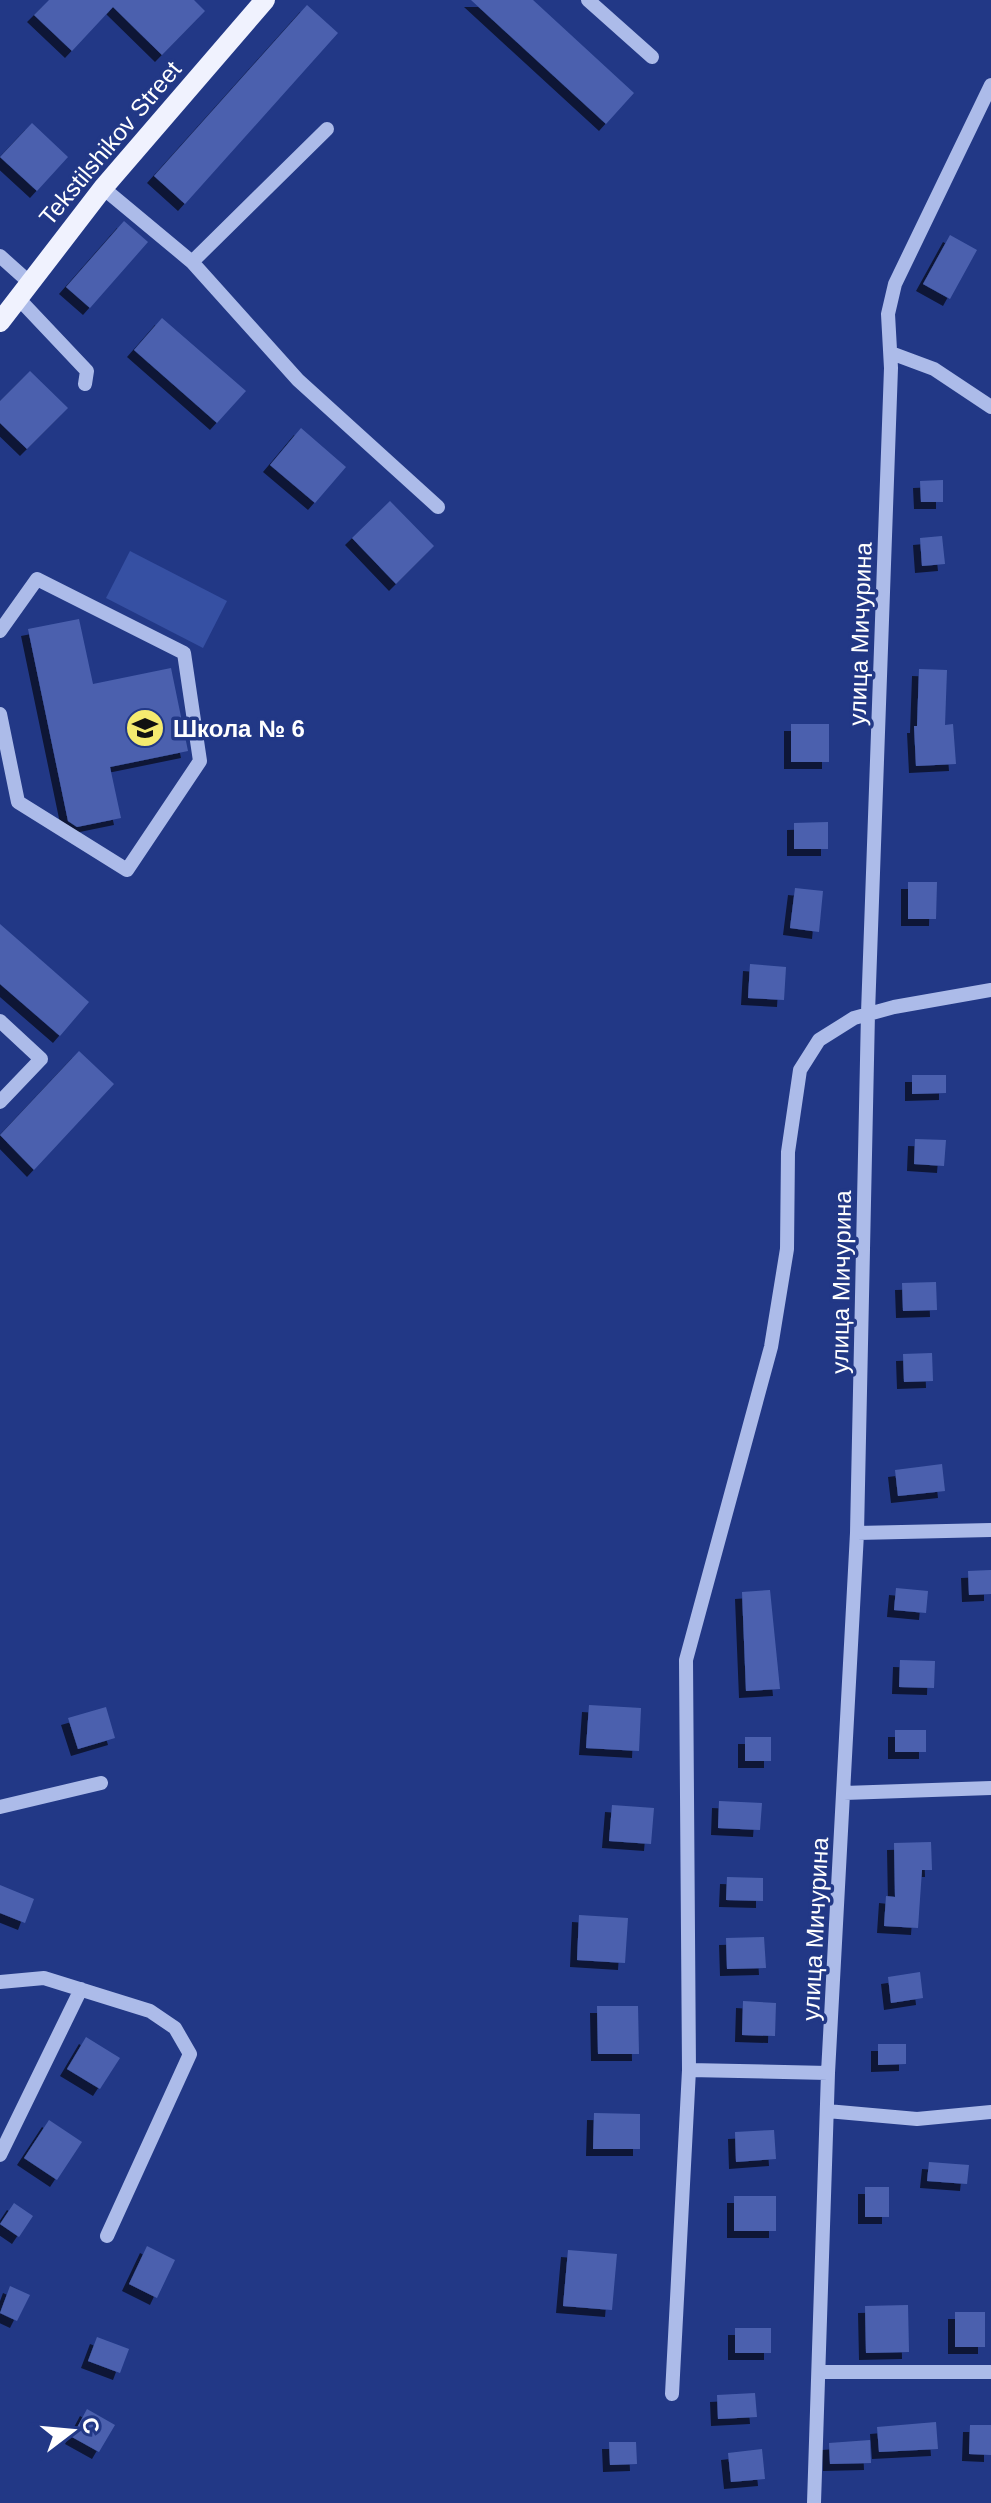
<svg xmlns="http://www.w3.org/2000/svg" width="991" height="2503" font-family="Helvetica,sans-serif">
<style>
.green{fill:#3650a3}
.building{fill:#4b61ae;filter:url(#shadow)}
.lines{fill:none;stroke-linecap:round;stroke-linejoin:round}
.minor{stroke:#acbbe9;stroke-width:14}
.major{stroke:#f0f2fe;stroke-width:20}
.labels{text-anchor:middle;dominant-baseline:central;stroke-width:7;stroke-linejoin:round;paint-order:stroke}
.street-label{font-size:24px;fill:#fff;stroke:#223886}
.poi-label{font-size:24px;font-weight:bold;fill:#fff;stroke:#223886;text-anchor:start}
</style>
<defs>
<filter id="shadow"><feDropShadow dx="-7" dy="7" stdDeviation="0" flood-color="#0009"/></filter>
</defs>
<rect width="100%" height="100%" fill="#223886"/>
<!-- green -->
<path class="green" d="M 130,551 L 227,601 L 203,648 L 106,598 Z"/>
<!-- building -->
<path class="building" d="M 49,0 L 194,0 L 205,11 L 162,55 L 113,7 L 72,51 L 34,15 Z
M 471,0 L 533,0 L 634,93 L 606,124 Z
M 307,5 L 338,33 L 185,204 L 154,176 Z
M 32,123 L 68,157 L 37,191 L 0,157 Z
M 124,221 L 148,242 L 90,308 L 66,287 Z
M 950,235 L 977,250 L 950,299 L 923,284 Z
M 162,318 L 246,391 L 217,423 L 134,350 Z
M 30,371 L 68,408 L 27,449 L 0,423 L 0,401 Z
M 301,428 L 346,467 L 315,503 L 270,465 Z
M 943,480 L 943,502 L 921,502 L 920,481 Z
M 390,501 L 434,546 L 396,584 L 352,538 Z
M 942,536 L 945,564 L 922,566 L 920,538 Z
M 79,619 L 93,684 L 171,668 L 188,751 L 110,767 L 121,818 L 77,827 L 68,821 L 28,629 Z
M 919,669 L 947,670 L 945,725 L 953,724 L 956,764 L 916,766 L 914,726 L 917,726 Z
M 791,724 L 829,724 L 829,762 L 791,762 Z
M 828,822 L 828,849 L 794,849 L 794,823 Z
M 908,882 L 937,882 L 936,919 L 908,919 Z
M 795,888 L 823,891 L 819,932 L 790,928 Z
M 0,924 L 89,1002 L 60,1036 L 0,984 Z
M 750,964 L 786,967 L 784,1000 L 748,998 Z
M 79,1051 L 114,1084 L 34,1170 L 0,1135 Z
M 912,1075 L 946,1075 L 946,1093 L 912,1094 Z
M 915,1139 L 946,1140 L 944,1166 L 914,1164 Z
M 936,1282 L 937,1310 L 903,1311 L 902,1283 Z
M 932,1353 L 933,1381 L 904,1382 L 903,1354 Z
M 942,1464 L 945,1491 L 898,1496 L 895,1470 Z
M 991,1570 L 991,1594 L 969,1595 L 968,1571 Z
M 896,1588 L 928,1591 L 926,1613 L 894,1610 Z
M 770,1590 L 780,1689 L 746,1691 L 742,1592 Z
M 900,1660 L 935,1661 L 934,1688 L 899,1687 Z
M 589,1705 L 641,1708 L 639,1751 L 586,1748 Z
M 106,1707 L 115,1738 L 78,1749 L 68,1718 Z
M 895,1730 L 926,1730 L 926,1752 L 895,1752 Z
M 745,1737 L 771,1737 L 771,1761 L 745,1761 Z
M 719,1801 L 762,1803 L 760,1830 L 718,1828 Z
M 612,1805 L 654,1808 L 651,1844 L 609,1841 Z
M 931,1842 L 932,1870 L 922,1870 L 918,1928 L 884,1926 L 886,1896 L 895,1897 L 894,1843 Z
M 727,1877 L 763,1878 L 763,1901 L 726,1900 Z
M 0,1885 L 34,1899 L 25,1923 L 0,1913 Z
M 579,1915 L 628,1918 L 625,1963 L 577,1960 Z
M 764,1937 L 766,1968 L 727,1969 L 726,1938 Z
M 920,1972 L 923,1998 L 891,2003 L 888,1977 Z
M 743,2001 L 776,2003 L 775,2036 L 742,2035 Z
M 597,2006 L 638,2006 L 639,2054 L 598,2054 Z
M 86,2037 L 120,2058 L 100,2089 L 67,2069 Z
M 878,2044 L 906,2044 L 906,2064 L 878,2065 Z
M 594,2113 L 640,2114 L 640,2149 L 593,2149 Z
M 49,2120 L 82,2142 L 57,2180 L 24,2158 Z
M 774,2130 L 776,2159 L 736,2162 L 735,2132 Z
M 929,2162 L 969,2165 L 967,2184 L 927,2181 Z
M 865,2187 L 889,2187 L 889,2217 L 865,2217 Z
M 734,2196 L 776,2196 L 776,2231 L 734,2231 Z
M 14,2203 L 33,2216 L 19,2237 L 0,2224 Z
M 147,2246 L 175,2260 L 157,2298 L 129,2284 Z
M 568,2250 L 617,2254 L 612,2310 L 563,2306 Z
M 10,2286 L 30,2295 L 17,2321 L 0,2313 Z
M 908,2305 L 909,2352 L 866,2353 L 865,2306 Z
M 955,2312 L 985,2312 L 985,2347 L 955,2347 Z
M 735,2328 L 771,2328 L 771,2353 L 735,2353 Z
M 97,2337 L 129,2349 L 120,2373 L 88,2361 Z
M 755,2393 L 757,2417 L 718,2419 L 717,2395 Z
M 87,2409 L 115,2425 L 99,2452 L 72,2437 Z
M 936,2422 L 938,2449 L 879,2452 L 877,2427 Z
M 970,2425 L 991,2425 L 991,2455 L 969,2454 Z
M 870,2440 L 871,2463 L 830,2464 L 829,2443 Z
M 609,2442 L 636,2442 L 637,2464 L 610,2465 Z
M 762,2449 L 765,2479 L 731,2482 L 728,2453 Z"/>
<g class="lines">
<!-- minor -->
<path class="minor" d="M 588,0 L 652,57
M 103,188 L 192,262 L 327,129
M 0,256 L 29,282
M 192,262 L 298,380 L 438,507
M 18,298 L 87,371 L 85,384
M 891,353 L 934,369 L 991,407
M 0,631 L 37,579 L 184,653 L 200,761 L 127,870 L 18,802 L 0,714
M 0,1021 L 41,1059 L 0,1102
M 857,1533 L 991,1530
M 844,1793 L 991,1788
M 0,1807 L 101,1783
M 0,1982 L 44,1978 L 150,2011 L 175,2028 L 190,2054 L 107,2236
M 828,2073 L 689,2070 L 686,1660 L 771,1347 L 787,1249 L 788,1152 L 800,1070 L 819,1040 L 854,1018 L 894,1007 L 991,990
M 827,2111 L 917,2119 L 991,2112
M 0,2155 L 81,1989
M 820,2372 L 991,2372
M 672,2394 L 689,2070
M 814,2503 L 828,2073 L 857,1533 L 868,1013 L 891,368 L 888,314 L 895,284 L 991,85"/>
<!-- major -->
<path class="major" d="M 0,322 L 103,188 L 265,0"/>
</g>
<!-- icons -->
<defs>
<symbol id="school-disc" viewBox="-11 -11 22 22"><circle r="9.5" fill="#f5eb6f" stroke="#223886"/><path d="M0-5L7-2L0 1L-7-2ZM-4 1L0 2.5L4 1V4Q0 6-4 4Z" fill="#111"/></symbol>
</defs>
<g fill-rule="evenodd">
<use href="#school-disc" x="123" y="706" width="44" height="44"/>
</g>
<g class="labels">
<!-- street labels -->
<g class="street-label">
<text transform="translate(110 143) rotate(-50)">Tekstilshikov Street</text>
<text transform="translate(860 634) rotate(-88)">улица Мичурина</text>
<text transform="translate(841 1282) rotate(-89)">улица Мичурина</text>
<text transform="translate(815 1929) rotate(-87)">улица Мичурина</text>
</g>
<!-- poi labels -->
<g class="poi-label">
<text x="173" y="728">Школа № 6</text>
</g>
</g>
<!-- north arrow -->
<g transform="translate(72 2431) rotate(74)" stroke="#223886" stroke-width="6" paint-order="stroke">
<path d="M0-6L14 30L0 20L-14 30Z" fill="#ffffff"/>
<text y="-12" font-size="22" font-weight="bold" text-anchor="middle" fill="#ffffff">С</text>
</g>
</svg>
